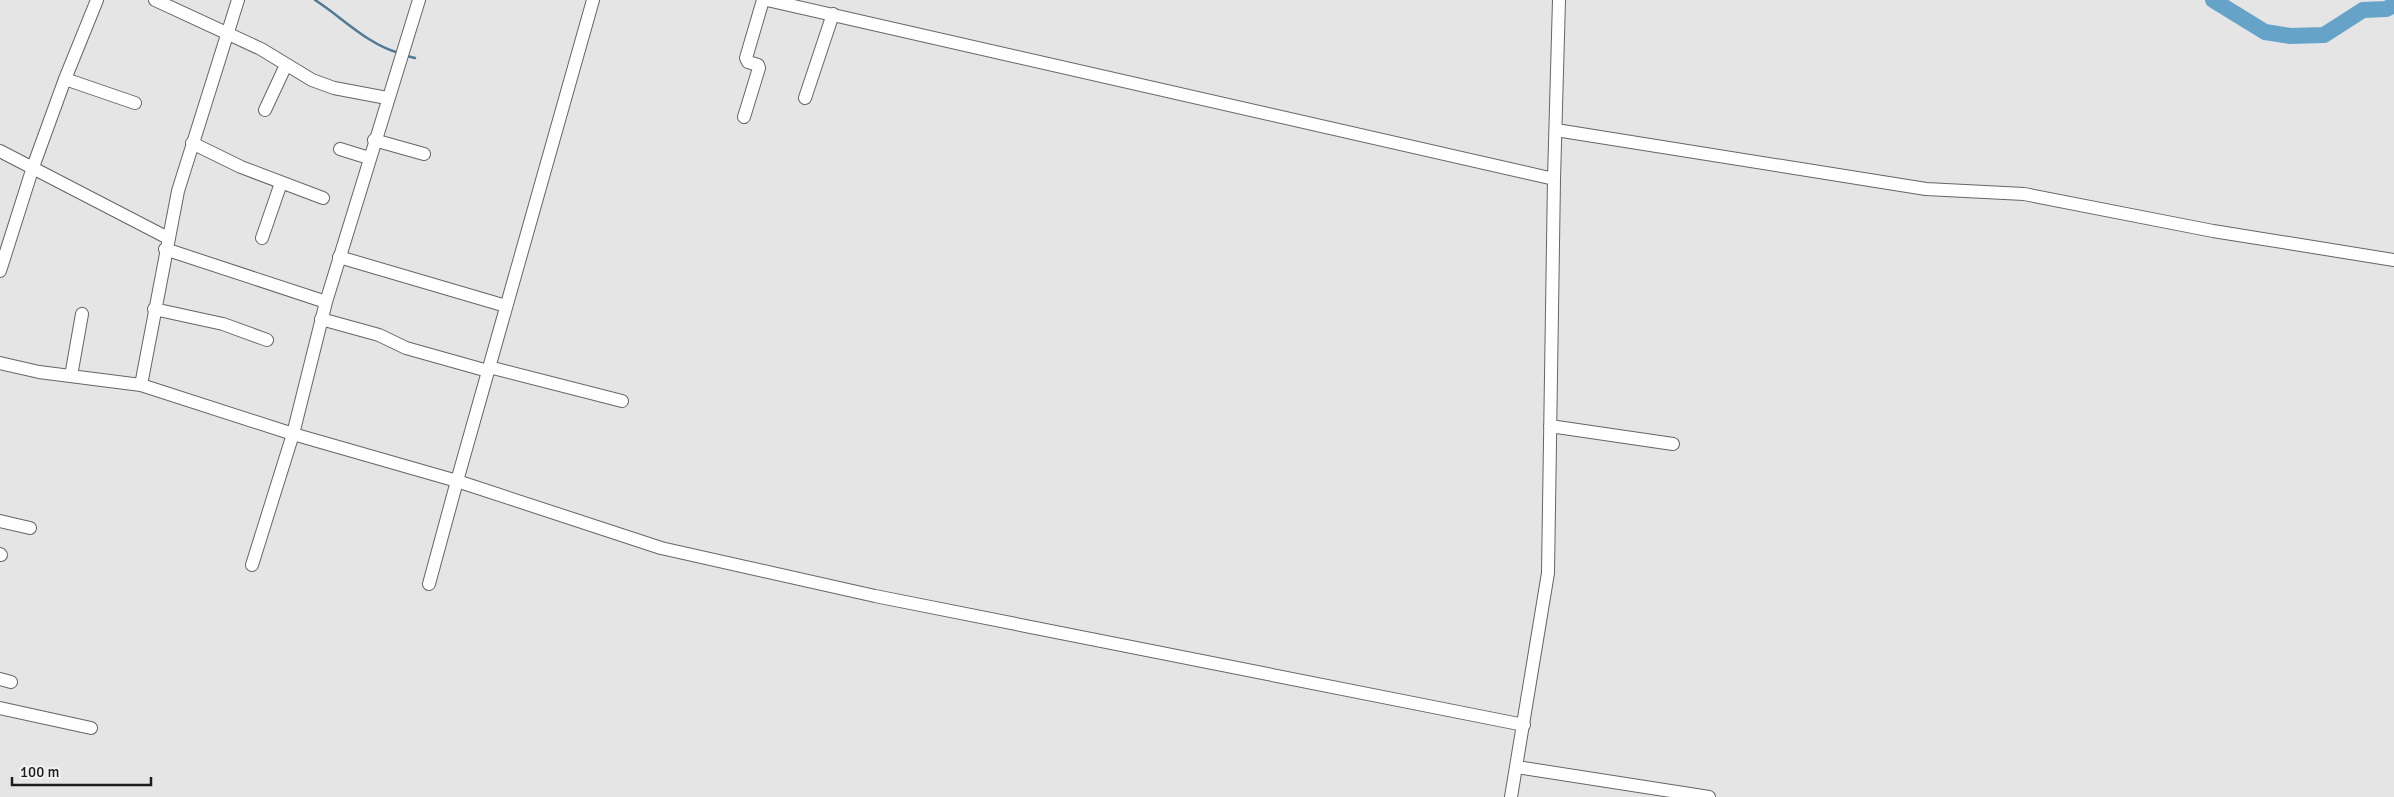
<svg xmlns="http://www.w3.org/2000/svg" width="2394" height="797" font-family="Signika,sans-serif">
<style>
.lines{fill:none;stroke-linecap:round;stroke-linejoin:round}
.stream{stroke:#507a95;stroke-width:2.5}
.river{stroke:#66a3c8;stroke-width:16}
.minor-casing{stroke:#656566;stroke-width:14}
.minor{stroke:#fff;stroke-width:12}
</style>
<rect width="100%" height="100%" fill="#e5e5e6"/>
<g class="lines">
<!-- stream -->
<path class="stream" d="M 315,0 C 343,18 367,44 399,53
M 407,56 L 415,58"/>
<!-- river -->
<path class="river" d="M 2213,0 L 2265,32 L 2290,36 L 2324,35 L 2363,10 L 2386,9 L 2394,5"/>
<defs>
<path id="minor" d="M 155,0 L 261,49 L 312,80 L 334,88 L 387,98
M 767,0 L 1554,179 L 1548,573 L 1511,797
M 65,79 L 135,103
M 805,98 L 833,14
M 265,110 L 286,65
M 744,117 L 759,68 L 758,65 L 748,62 L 746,58 L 763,0
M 1556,130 L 1926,189 L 2024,194 L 2213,231 L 2394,260
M 374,140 L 424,154
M 192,143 L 241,167 L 323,198
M 340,149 L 369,158
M 0,151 L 168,238
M 1554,179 L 1559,0
M 262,238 L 281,183
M 165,249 L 326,302
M 339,257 L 506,306
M 0,271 L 33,167 L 65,79 L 97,0
M 154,309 L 223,324 L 267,340
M 321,319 L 379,335 L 406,348 L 488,371
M 0,363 L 39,372 L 141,385 L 293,434 L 457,481 L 661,548 L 875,596 L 1524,725
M 489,367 L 622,401
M 71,376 L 82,314
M 141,385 L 178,191 L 238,0
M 1550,426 L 1673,444
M 0,521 L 30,528
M 0,554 L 1,555
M 252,565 L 293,434 L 326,302 L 419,0
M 429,584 L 457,481 L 593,0
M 0,679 L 11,682
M 0,708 L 91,728
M 1517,767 L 1709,797"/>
</defs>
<!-- minor casing -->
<use href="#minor" class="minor-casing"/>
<!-- minor -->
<use href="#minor" class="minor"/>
</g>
<!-- scale -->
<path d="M12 777v8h139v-8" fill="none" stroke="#1c1c1d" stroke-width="2.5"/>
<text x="20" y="777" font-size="15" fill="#1c1c1d" stroke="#f2f2f3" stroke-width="4" paint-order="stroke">100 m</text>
</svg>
